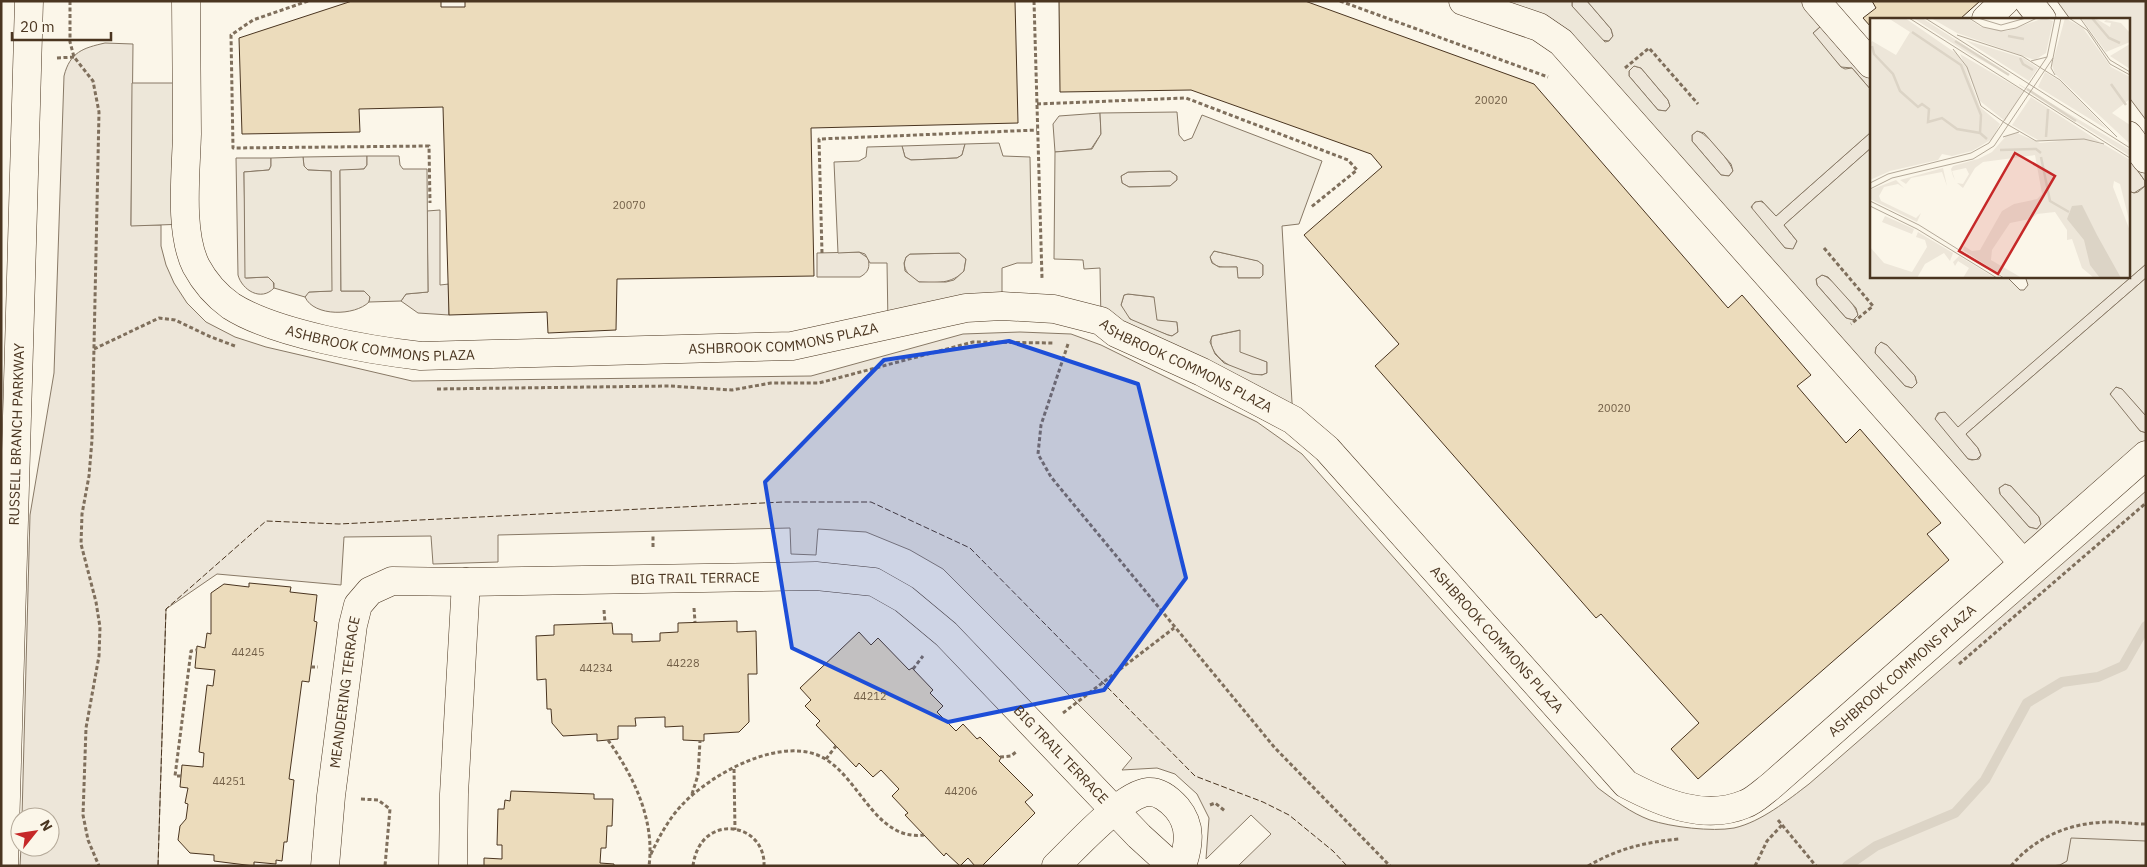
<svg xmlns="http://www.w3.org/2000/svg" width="2147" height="867" font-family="'IBM Plex Sans',sans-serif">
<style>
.green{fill:#ede6d9;stroke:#887966}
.parking{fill:#ede7d9;stroke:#887966;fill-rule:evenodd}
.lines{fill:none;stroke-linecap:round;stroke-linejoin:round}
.stream{stroke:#dcd4c6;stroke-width:10}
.building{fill:#ecdcbc;stroke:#4a3520}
.minor-casing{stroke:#4a3520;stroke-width:29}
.major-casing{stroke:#4a3520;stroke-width:29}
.path{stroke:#7f6f5c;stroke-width:3;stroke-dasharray:4 2.5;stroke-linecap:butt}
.minor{stroke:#fbf6e9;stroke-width:28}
.major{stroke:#fbf6e9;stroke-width:28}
.fence{stroke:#4a3520;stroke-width:1;stroke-dasharray:6 2.5;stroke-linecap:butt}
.marked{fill:#1d4ed8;fill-opacity:0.2;stroke:#1d4ed8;stroke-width:4;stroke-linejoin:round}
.labels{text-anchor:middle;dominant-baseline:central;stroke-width:4;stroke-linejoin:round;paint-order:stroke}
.number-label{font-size:11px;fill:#725f47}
.street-label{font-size:14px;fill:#4a3520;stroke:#fbf6e9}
.inset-river{fill:none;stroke:#dcd4c6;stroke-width:2.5}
.inset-road{fill:none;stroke:#b4a999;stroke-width:1}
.view{fill:#c62828;fill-opacity:0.15;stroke:#c62828;stroke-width:2.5}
.inset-edge{fill:none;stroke:#4a3520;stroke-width:2.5}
</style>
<rect width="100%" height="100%" fill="#fbf6e9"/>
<!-- green -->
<path class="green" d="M 1572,1 L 1587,1 L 1611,29 L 1613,36 L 1609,41 L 1601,40 L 1572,6 Z
M 2057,1 L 2146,1 L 2146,120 L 2128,96 L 2128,19 L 2070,19 Z
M 1821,26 L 1827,28 L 1871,79 L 1871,90 L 1852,68 L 1841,67 L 1814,37 L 1813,33 Z
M 105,43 L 133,44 L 131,225 L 161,225 L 161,246 L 166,265 L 174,283 L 187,303 L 206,322 L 235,337 L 266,347 L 412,381 L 811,376 L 963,334 L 1020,332 L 1071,334 L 1101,345 L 1257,422 L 1302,454 L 1598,788 C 1614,800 1631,813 1650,820 C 1671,827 1712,832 1734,828 C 1761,822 1788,800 1809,784 L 2146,491 L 2146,866 L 1238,866 L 1271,834 L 1251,815 L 1206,859 L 1209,818 L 1197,794 L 1175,774 L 1157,768 L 1122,770 L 1132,758 L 943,569 L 910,550 L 866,532 L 818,529 L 816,555 L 791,554 L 790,528 L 498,535 L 498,562 L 433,564 L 431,536 L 344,537 L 341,585 L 217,574 L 166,609 L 158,866 L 20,866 L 21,847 L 50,847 L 50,817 L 22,817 L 30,515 L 54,373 L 64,76 C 70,52 83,48 105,43 Z
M 1634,66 L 1641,68 L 1668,100 L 1670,106 L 1666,111 L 1658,110 L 1629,76 L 1629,71 Z
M 1100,113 L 1101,134 L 1091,149 L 1055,152 L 1053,124 L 1059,116 Z
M 1697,131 C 1706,132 1731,162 1733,171 L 1729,176 L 1721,175 L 1692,141 L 1692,135 Z
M 1871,132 L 1871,148 L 1784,225 L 1797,241 L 1793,250 L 1785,248 L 1752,211 L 1752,205 L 1758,200 L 1764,203 L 1776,216 Z
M 965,144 L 962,155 L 957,158 L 911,160 L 905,157 L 902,146 Z
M 367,156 L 367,165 L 364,169 L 340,171 L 341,291 L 364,291 L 370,297 L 369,302 C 355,316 314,317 305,297 L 308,292 L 331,291 L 331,171 L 308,170 L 304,167 L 303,157 Z
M 2128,157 L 2145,181 L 2145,186 L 2134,193 L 2128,191 Z
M 236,158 L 271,158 L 271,166 L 269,170 L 244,172 L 246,278 L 268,277 L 273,280 L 274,288 C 261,302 242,290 238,275 Z
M 1170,171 L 1177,176 L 1177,180 L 1170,186 L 1129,187 L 1122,183 L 1121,176 L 1128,172 Z
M 440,210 L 440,285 L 449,284 L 449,315 L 418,313 L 401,301 L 406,294 L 428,292 L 427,211 Z
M 1214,251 L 1259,261 L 1263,265 L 1263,275 L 1260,278 L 1237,278 L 1237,267 C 1225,267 1214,270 1210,257 Z
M 859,252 L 868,258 C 870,267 869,272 860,277 L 817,277 L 817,253 Z
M 959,253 L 966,259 L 964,271 C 952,284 936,283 919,282 C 909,276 901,269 906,257 L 910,254 Z
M 2146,264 L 2146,278 L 1966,434 L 1978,448 L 1981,455 L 1976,460 L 1968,459 L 1936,422 L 1935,418 L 1941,411 L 1948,413 L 1958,426 Z
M 1822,275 C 1832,277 1856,305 1858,315 L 1853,320 L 1846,318 L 1817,285 L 1816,279 Z
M 1128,294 L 1154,297 L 1177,322 L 1178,332 L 1172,336 L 1168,335 L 1136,323 L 1125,315 L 1121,305 L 1124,295 Z
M 1241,330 L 1241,351 L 1267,362 L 1267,373 C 1252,382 1203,358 1212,336 Z
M 1881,342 L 1887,345 L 1915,376 L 1917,383 L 1912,388 L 1905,386 L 1875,353 L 1876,347 Z
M 2116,387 L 2123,389 L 2146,416 L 2146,433 L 2140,431 L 2110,398 L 2111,392 Z
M 2005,484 L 2011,486 L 2039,517 L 2041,524 L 2037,529 L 2029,527 L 2000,494 L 1999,488 Z"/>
<!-- parking -->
<path class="parking" d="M 1463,1 L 1572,1 L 1572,6 L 1605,42 L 1609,41 L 1613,36 L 1611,29 L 1587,1 L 1816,1 L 1871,64 L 1871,79 L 1827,28 L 1821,26 L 1813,33 L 1841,67 L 1845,69 L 1852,68 L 1871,90 L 1871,132 L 1776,216 L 1762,201 L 1755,202 L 1751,207 L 1785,248 L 1793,249 L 1797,241 L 1784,225 L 1871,148 L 1871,276 L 2006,276 L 2020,290 L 2024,290 L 2028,285 L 2025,276 L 2128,276 L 2128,191 L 2134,193 L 2138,192 L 2145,186 L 2145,181 L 2128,157 L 2146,159 L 2146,264 L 1958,427 L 1945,412 L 1938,413 L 1935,419 L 1968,459 L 1972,460 L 1979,459 L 1981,455 L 1978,448 L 1966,434 L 2146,278 L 2146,416 L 2122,389 L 2116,387 L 2110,394 L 2140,431 L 2146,433 L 2146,455 L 2023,563 L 1576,57 ZM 1634,66 L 1641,68 L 1668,100 L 1670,106 L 1666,111 L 1658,110 L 1629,76 L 1629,71 ZM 1697,131 L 1704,133 L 1731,164 L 1733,171 L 1729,176 L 1721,175 L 1692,141 L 1692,135 ZM 1822,275 L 1828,277 L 1856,308 L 1858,315 L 1853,320 L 1846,318 L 1817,285 L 1816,279 ZM 1881,342 L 1887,345 L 1915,376 L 1917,383 L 1912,388 L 1905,386 L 1875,353 L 1876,347 ZM 2005,484 L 2011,486 L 2039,517 L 2041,524 L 2037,529 L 2029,527 L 2000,494 L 1999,488 Z
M 132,83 L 187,83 L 186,224 L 131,226 Z
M 1177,112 L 1179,135 L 1184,141 L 1192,138 L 1202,115 L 1322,161 L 1299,224 L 1282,226 L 1293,420 L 1101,321 L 1100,268 L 1084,269 L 1083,260 L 1054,259 L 1055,152 L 1092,149 L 1101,134 L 1100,113 ZM 1170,171 L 1177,176 L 1177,180 L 1170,186 L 1129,187 L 1122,183 L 1121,176 L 1128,172 ZM 1214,251 L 1258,261 L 1263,265 L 1263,275 L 1260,278 L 1238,278 L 1237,267 L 1219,267 L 1212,263 L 1210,257 ZM 1128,294 L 1154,297 L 1157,320 L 1177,322 L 1178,332 L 1172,336 L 1168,335 L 1130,319 L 1121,305 L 1124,295 ZM 1240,330 L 1240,352 L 1267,362 L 1267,373 L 1262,375 L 1252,374 L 1224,363 L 1215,354 L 1210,342 L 1212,336 Z
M 999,143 L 1003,156 L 1030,157 L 1032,263 L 1017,263 L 1002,268 L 1002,306 L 888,324 L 887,263 L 870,263 L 865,254 L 859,252 L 838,253 L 834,162 L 859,161 L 866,157 L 867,147 L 902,146 L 905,157 L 911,160 L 957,158 L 962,155 L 965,144 ZM 959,253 L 966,259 L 964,271 L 954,280 L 946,282 L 919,282 L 905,271 L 904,263 L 906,257 L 910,254 Z
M 367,156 L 399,156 L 400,165 L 403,169 L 427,169 L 428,292 L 406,294 L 401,301 L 369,302 L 370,297 L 364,291 L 341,291 L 340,170 L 364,169 L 367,165 Z
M 303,157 L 304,166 L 308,170 L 331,171 L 332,291 L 309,292 L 305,297 L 274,288 L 274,283 L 268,277 L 245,278 L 244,172 L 269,170 L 271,166 L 271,158 Z
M 2071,838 L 2146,841 L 2146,866 L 2051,866 L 2060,865 L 2067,861 Z"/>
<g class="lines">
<!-- stream -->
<path class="stream" d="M 1847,866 L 1876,846 L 1955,813 L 1985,780 L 2027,703 L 2062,682 L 2098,677 L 2123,666 L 2146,626"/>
</g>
<!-- building -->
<path class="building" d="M 352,1 L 441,1 L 441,7 L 465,7 L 465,1 L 1019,1 L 1015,1 L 1018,123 L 811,128 L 814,276 L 617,279 L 616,330 L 548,333 L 547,312 L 449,315 L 443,107 L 359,109 L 360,132 L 242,134 L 239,38 Z
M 1059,1 L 1305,1 L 1534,84 L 1728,308 L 1742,295 L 1811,375 L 1797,386 L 1846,443 L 1860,429 L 1941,523 L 1927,534 L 1949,560 L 1698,779 L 1671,749 L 1699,723 L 1601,614 L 1596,618 L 1375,366 L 1399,344 L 1304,235 L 1382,167 L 1371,154 L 1191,90 L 1060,92 Z
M 1872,1 L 1980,1 L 1960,19 L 1871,19 L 1871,27 L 1863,18 L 1876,8 Z
M 249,583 L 291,587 L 290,592 L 317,595 L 314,621 L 317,622 L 309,682 L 302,681 L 289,779 L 294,780 L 287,842 L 284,842 L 282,861 L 276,860 L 276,864 L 254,862 L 254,866 L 214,861 L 214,855 L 190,853 L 178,840 L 180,826 L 186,819 L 188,804 L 185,803 L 188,788 L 180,787 L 182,765 L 203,767 L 204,753 L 199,752 L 207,685 L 213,686 L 215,670 L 195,668 L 197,646 L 205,648 L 207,633 L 211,634 L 211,593 L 224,584 L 249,587 Z
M 737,621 L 737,632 L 756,631 L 757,674 L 748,674 L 749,722 L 739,732 L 704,734 L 704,741 L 683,740 L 683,726 L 665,727 L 665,717 L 635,718 L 636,726 L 618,726 L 618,739 L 597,741 L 597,734 L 563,736 L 552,723 L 551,709 L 547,709 L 546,679 L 537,680 L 536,636 L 554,635 L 554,625 L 612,623 L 613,634 L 632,634 L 632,642 L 660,641 L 660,633 L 678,632 L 678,623 Z
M 859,632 L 871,645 L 878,638 L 909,670 L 912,668 L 933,690 L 930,693 L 943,706 L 937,712 L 956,731 L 963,724 L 977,739 L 980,737 L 1001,758 L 999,761 L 1033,795 L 1025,802 L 1035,813 L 982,866 L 975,866 L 968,858 L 960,866 L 946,853 L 944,856 L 905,815 L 908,813 L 892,796 L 899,789 L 881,770 L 873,777 L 859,763 L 856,767 L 816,725 L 820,721 L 805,706 L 811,700 L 800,688 Z
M 511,791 L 594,794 L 594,799 L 613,799 L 612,826 L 607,826 L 606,848 L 601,848 L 600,863 L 614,864 L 614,866 L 484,866 L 484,858 L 502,859 L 502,845 L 497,845 L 498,809 L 504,809 L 505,800 L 510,801 Z"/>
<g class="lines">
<defs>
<g id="minor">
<path id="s1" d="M 186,1 C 186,46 187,90 187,134 C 186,173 179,232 196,266 C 204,281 217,296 231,306 C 275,334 369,350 421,356 L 792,346 L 966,308 L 1002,306 L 1054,309 L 1101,321 L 1116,333 L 1202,372 L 1293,420 L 1327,449 L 1626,784 C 1662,803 1705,821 1745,804 C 1754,801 1763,792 1771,786 L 2146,455"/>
<path d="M 1463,1 L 1539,27 L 1561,42 L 2023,563"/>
<path d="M 1816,1 L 1871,64"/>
<path d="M 2028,1 L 2042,19"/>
<path d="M 1986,19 L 2005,1"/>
<path d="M 2128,135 L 2146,159"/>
<path id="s2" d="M 325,866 L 331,796 L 353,625 L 358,605 L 370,591 L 392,581 L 466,582 L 816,576 L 874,582 L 904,599 L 946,634 L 1139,836 L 1172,866"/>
<path d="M 453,866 L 454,794 L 466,582"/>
<path d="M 1056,866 C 1075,848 1123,794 1148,792 C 1159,791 1170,800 1177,808 C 1192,826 1189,845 1182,866"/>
</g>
<g id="major">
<path id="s3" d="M 4,866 L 29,1"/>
</g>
</defs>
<!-- minor casing -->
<use href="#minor" class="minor-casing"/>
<!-- major casing -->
<use href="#major" class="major-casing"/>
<!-- path -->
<path class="path" d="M 70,1 L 70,42 L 74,57 L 93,81 L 99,112 L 92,440 L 89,476 L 82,514 L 81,544 L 96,602 L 100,627 L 99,656 L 86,728 L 83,815 L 88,840 L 99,866
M 308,1 L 253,20 L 231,35 L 233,148 L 429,146 L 430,203
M 1034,1 L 1042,278
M 1340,1 L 1548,77
M 57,58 L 74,57
M 1625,68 L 1649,48 L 1698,104
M 1037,104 L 1186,98 L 1348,160 L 1357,170 L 1310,208
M 1824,248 L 1873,306 L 1851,324
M 822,253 L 819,139 L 1037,130
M 1068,344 L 1041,425 L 1038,454 L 1051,477 L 1275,748 L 1390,866
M 94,349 L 159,318 L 175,320 L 211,337 L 235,346
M 437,389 L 670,386 L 732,390 L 771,383 L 819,383 L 973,342 L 1054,343
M 653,547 L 653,535
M 694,608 L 695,622
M 604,610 L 605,623
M 1959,664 L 2146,503
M 311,667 L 318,667
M 913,669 L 923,656
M 1063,713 L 1174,628
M 608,740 C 634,777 655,820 649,866
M 1000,757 L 1011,756 L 1016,752
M 826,759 L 836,746
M 734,769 L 735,830
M 181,776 L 175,776 L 191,651 L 197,650
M 692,794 L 698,775 L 700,741
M 361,799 L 378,800 L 390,809 L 385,866
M 1210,805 L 1215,803 L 1225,811
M 1778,820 L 1816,866
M 651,854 C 659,837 668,820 681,806 C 710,774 785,732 827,760 C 861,782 877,841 924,835
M 693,866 C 700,811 766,822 764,866
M 1588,866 C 1617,849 1645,842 1679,839
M 1755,866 L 1767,841 L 1782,825
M 2011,866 C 2036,836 2072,822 2111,822 C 2122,822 2134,824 2146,824"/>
<!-- minor -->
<use href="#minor" class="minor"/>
<!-- major -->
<use href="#major" class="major"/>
<!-- fence -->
<path class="fence" d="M 158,866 L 166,609 L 266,521 L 339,524 L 783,502 L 871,502 L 970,548 L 1195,776 L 1263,802 L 1289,815 L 1333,851 L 1347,866"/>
</g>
<!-- marked area -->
<path class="marked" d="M 1009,341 L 1138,384 L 1186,578 L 1104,690 L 948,722 L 792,648 L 765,482 L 884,360 Z"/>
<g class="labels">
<!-- number labels -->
<g class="number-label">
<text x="1491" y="100">20020</text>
<text x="629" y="205">20070</text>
<text x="1614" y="408">20020</text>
<text x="248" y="652">44245</text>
<text x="683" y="663">44228</text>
<text x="596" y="668">44234</text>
<text x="870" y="696">44212</text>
<text x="229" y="781">44251</text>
<text x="961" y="791">44206</text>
</g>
<!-- street labels -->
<g class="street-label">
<text stroke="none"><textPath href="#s1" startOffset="881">ASHBROOK COMMONS PLAZA</textPath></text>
<text stroke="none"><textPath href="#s1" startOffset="476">ASHBROOK COMMONS PLAZA</textPath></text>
<text stroke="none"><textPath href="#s1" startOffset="1300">ASHBROOK COMMONS PLAZA</textPath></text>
<text stroke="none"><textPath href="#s3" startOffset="432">RUSSELL BRANCH PARKWAY</textPath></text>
<text stroke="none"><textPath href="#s2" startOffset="609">BIG TRAIL TERRACE</textPath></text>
<text stroke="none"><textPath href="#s1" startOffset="1720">ASHBROOK COMMONS PLAZA</textPath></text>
<text stroke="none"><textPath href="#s1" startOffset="2245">ASHBROOK COMMONS PLAZA</textPath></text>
<text stroke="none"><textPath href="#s2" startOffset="175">MEANDERING TERRACE</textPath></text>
<text stroke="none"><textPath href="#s2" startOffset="1044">BIG TRAIL TERRACE</textPath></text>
</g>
</g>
<!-- overview -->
<g transform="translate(1870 18)">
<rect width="260" height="260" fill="#fbf6e9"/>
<path d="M 18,0 L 35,0 L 87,36 L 95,48 L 110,89 L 130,106 L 122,121 L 102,133 L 82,138 L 72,136 L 68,142 L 20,153 L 0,162 L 0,26 L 2,23 L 26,37 L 40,14 ZM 43,0 L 52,0 L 143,59 L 98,35 ZM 61,0 L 97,0 L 111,9 L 137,13 L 174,0 L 183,3 L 176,35 L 165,42 L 87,15 ZM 195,0 L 213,10 L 241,49 L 260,59 L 260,81 L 242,95 L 260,107 L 260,126 L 185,56 L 182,47 ZM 211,0 L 225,0 L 240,9 L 241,5 L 234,4 L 236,2 L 251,5 L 260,15 L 260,24 L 236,34 ZM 95,22 L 153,40 L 168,50 L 159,63 ZM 260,26 L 260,51 L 240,38 ZM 90,36 L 153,73 L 135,103 L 110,83 ZM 175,54 L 193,65 L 238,112 L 168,69 ZM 149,66 L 260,132 L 260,138 L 149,67 ZM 161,79 L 230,124 L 168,122 L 142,107 ZM 147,115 L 170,125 L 209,121 L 235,127 L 260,142 L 260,206 L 250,166 L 244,163 L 243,169 L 260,213 L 260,260 L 224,260 L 212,250 L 202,221 L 197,222 L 197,212 L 185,194 L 167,196 L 161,201 L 159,198 L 160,201 L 140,205 L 122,232 L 121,242 L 152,260 L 136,260 L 93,232 L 94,228 L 102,233 L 110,232 L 132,193 L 144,186 L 167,181 L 172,176 L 165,137 L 113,144 L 105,150 L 93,170 L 87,165 L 93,166 L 99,156 L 96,150 L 82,153 L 85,162 L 83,158 L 81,151 L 83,148 L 108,141 L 122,134 L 137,117 ZM 73,150 L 77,168 L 72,154 L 41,160 L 36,166 L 30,162 ZM 26,162 L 34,170 L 28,166 L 14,169 L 9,178 L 11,183 L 46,200 L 51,195 L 47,204 L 0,181 L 0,172 ZM 15,198 L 44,211 L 42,216 L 12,204 ZM 48,214 L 83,235 L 80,243 L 74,235 L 55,246 L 47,260 L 0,260 L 0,229 L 14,245 L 42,254 L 57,229 L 55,222 L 46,219 ZM 89,238 L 125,260 L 93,260 L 99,250 L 88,243 L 85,248 L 83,244 Z" fill="#ede6d9"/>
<path d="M 212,187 L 227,217 L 251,260 L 230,260 L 220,247 L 214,222 L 197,201 L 202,188 Z" fill="#dcd4c6"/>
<path class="inset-river" d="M 222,0 L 239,20 L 250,25M 42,14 L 91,47 L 111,97 L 110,115M 138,18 L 154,21M 85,23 L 139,57M 2,28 L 4,36 L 23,56 L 30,73 L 48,89 L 52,86 L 59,91 L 58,104 L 72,100 L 87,111 L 110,115 L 117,121M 150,40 L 153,46 L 163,52M 241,66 L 256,87M 157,71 L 206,103M 176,119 L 178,91M 130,132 L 166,131 L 171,135M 171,139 L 180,183 L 199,194"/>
<path class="inset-road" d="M 39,0 L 260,140M 55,0 L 260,130M 99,0 L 113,9 L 131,13 L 146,10 L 167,0M 108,0 L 131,7 L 156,0M 199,0 L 217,12 L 240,46 L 260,57M 210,0 L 240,42 L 260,54M 87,17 L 152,38 L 190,62 L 247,119M 83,31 L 97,49 L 111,88 L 135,105 L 166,123 L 214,121 L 234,126M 183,40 L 181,50 L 185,57M 161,43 L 177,39M 133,119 L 149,114M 0,165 L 18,156 L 101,135 L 119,125 L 177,39 L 185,0M 0,171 L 22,160 L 103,141 L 124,128 L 183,40 L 191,0M 0,183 L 49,207 L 134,260M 0,188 L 47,211 L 127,260"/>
<path class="view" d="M 145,135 L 185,158 L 128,256 L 89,233 Z"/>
<rect width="260" height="260" class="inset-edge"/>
</g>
<!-- border -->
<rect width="2147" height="867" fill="none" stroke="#4a3520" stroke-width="5"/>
<!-- north arrow -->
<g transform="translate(35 832) rotate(60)"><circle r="24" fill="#fbf6e9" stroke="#b4a999"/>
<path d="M0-4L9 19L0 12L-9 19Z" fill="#c62828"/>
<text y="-8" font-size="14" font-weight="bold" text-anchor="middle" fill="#4a3520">N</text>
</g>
<!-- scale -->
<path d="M12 32v8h99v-8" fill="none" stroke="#4a3520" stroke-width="2.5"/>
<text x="20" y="32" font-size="15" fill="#4a3520" stroke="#fbf6e9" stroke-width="4" paint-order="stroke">20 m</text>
</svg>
